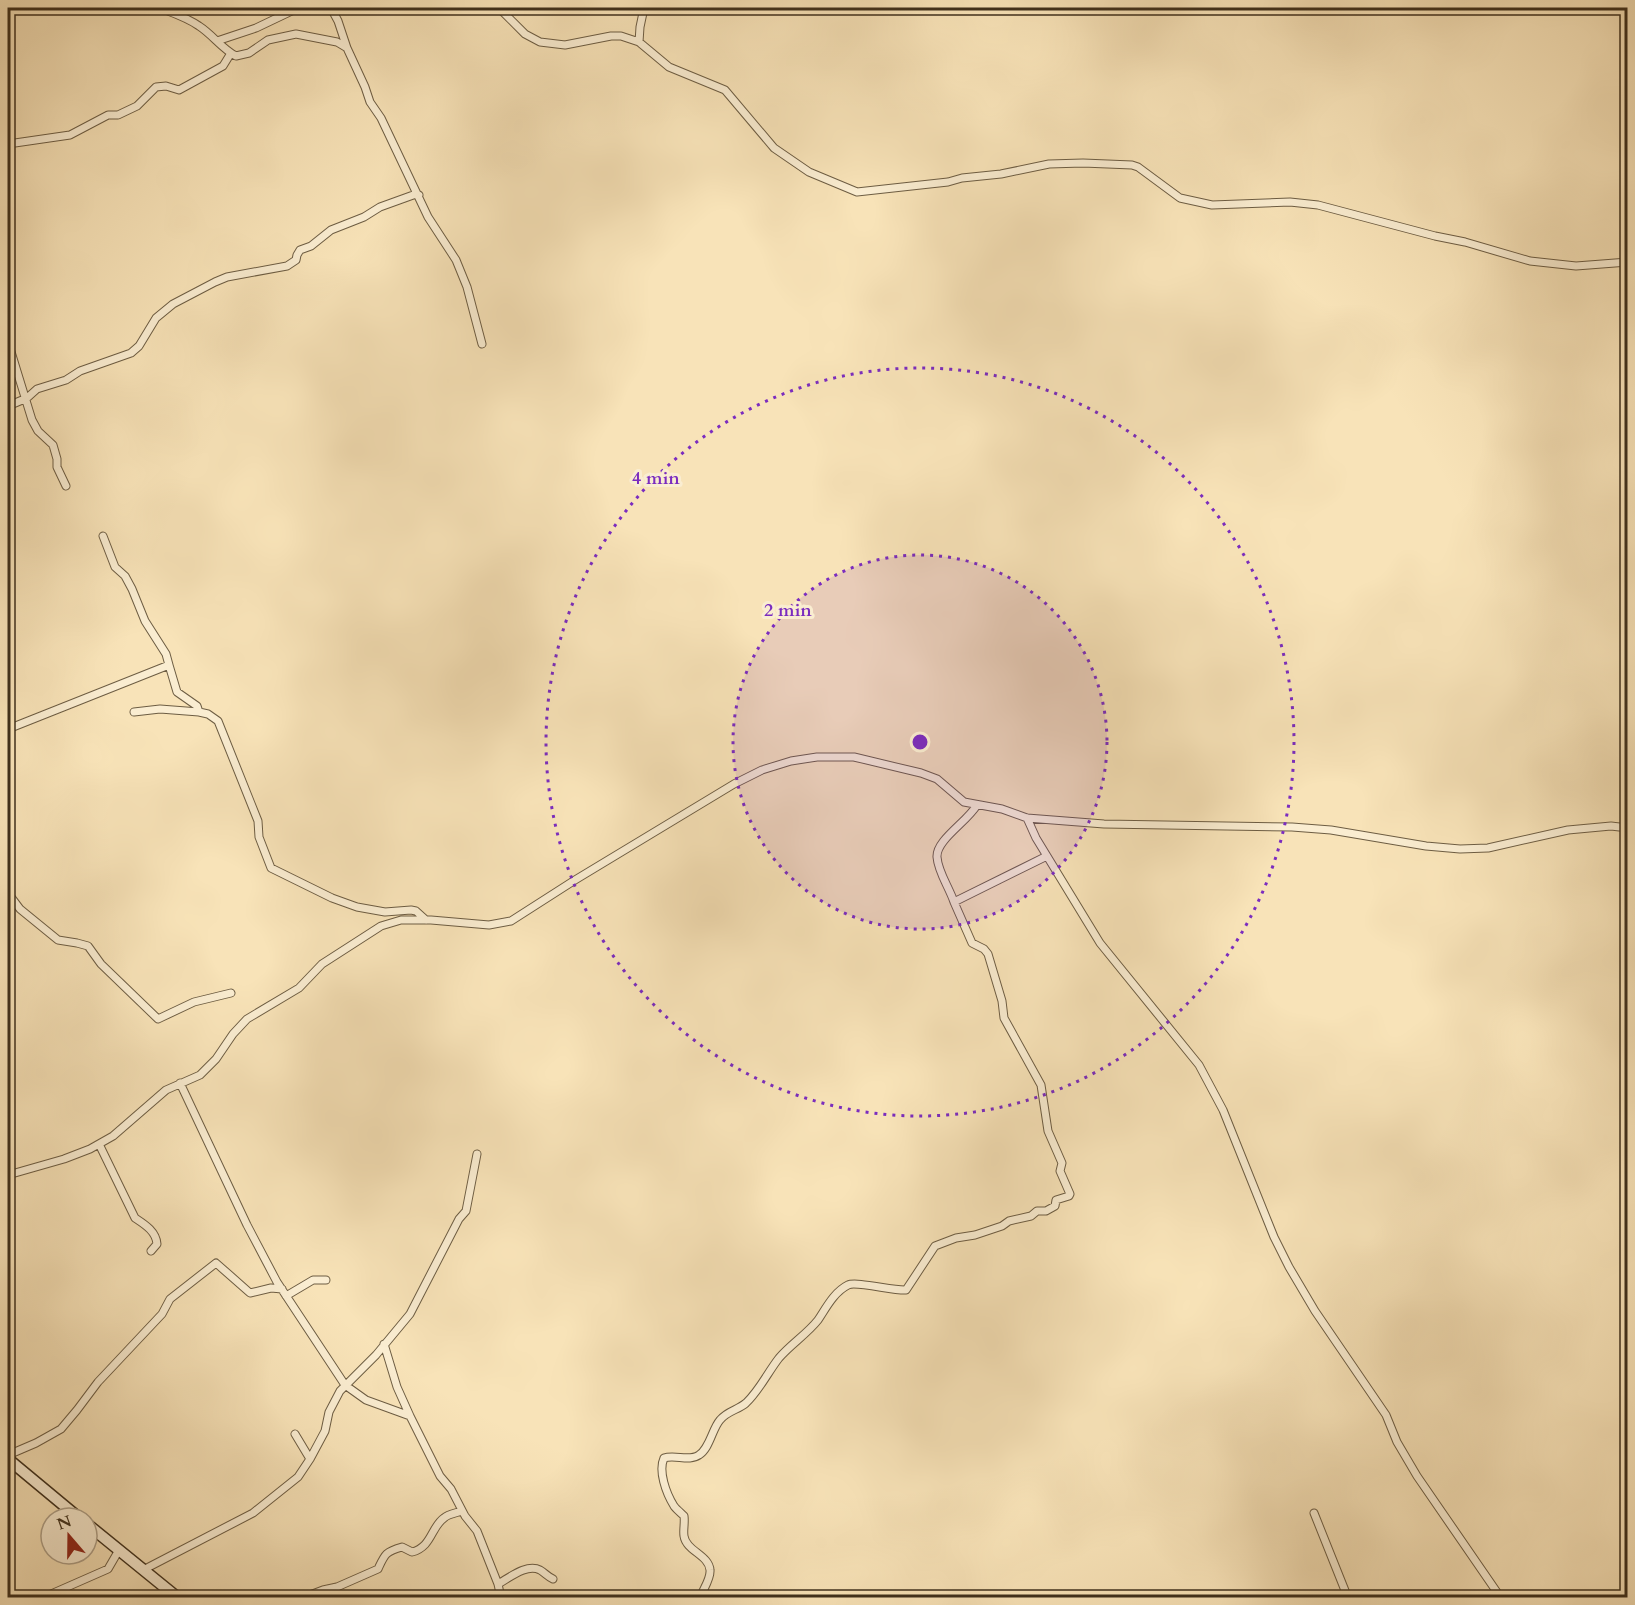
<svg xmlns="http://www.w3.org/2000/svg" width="1635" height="1605" font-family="Cardo,serif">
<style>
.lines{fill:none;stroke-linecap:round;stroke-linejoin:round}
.minor-casing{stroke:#6d5d43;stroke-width:9}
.secondary-casing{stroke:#3f301c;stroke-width:13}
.minor{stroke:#faedd1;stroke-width:7}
.secondary{stroke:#faedd1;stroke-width:10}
.ring{fill:none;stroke:#7b2cbf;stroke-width:3;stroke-dasharray:3 6}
.centre{fill:#7b2cbf;stroke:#faedd1;stroke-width:3}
.ring-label{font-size:18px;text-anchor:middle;font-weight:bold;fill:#7b2cbf;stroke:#faedd1;stroke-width:6;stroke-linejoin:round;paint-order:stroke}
</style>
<rect width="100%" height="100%" fill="#f8e3b8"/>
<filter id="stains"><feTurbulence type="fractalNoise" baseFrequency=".00333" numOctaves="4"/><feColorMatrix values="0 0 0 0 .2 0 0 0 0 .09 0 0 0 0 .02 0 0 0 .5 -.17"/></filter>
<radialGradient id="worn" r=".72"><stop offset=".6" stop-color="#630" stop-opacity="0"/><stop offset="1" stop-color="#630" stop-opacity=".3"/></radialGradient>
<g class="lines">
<defs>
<path id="minor" d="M 160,8 C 173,13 188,18 199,26 C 213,35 222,49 236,56 L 249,53 L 268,40 L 296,34 L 337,42 L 347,48 L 365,87 L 370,102 L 381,118 L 428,217 L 456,260 L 467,287 L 482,344
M 331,8 L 338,21 L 347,48
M 499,8 L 525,34 L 540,42 L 565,45 L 611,36 L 621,36 L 639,42 L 669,67 L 725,90 L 774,148 L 809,172 L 857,192 L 948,182 L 962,178 L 1001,174 L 1049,164 L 1083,163 L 1132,165 L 1138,167 L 1180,198 L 1212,205 L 1290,202 L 1318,205 L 1435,236 L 1465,242 L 1530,261 L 1576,266 L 1628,262
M 217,41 L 256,28 L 298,8
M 639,42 L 640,27 L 644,8
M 8,144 L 70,135 L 108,115 L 118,115 L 137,106 L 156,87 L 166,86 L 179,90 L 223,66 L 231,53
M 8,342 L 32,420 L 38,431 L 53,445 L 57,459 L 57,467 L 66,486
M 8,406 L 27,398 L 37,389 L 66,380 L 80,371 L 131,353 L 139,346 L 156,318 L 173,304 L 215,282 L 227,277 L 287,266 L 296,260 L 297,255 L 300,250 L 311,246 L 331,230 L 364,217 L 380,207 L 416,194 L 419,195
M 103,536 L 115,567 L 125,576 L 132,589 L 145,621 L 166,654 L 169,665
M 199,712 L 208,714 L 218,721 L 258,821 L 259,837 L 271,868 L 332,898 L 357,907 L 385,912 L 411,910 L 416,911 L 426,920
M 8,729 L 169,665 L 177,692 L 197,706 L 199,712 L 160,709 L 134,712
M 1027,818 L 1036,838 L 1100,943 L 1199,1065 L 1223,1110 L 1274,1237 L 1289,1267 L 1315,1311 L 1386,1415 L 1397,1442 L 1417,1476 L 1501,1598
M 8,893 L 20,909 L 58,940 L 77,943 L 88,946 L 101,964 L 158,1019 L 194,1002 L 231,993
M 954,902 C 949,887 938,872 937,857 C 936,840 967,822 977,805
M 180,1083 L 247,1225 L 277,1282 L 345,1385 L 366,1400 L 410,1416 L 440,1476 L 451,1489 L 465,1516 L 477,1531 L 498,1584 L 501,1598
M 99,1144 L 135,1218 C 144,1224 156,1231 157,1244 L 151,1251
M 8,1175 L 64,1159 L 90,1149 L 113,1136 L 166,1090 L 200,1075 L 216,1059 L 233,1034 L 247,1019 L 299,988 L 322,964 L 381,926 L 401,920 L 431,920 L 489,925 L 511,921 L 575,880 L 734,784 L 762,770 L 791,761 L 817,757 L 854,757 L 921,773 L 937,779 L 964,802 L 1002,809 L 1027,818 L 1104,824 L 1292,827 L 1331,830 L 1426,846 L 1460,849 L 1488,848 L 1568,830 L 1611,826 L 1628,828
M 286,1296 L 313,1280 L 326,1280
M 384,1344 L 397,1387 L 410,1416
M 295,1434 L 310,1459
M 8,1455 L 36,1443 L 61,1429 L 77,1410 L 98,1382 L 162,1314 L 170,1299 L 216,1263 L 250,1293 L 271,1288 L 282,1289
M 1314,1513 L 1348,1598
M 143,1570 L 253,1513 L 298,1477 L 310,1459 L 325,1431 L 329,1412 L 340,1391 L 376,1355 L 410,1314 L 459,1219 L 466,1211 L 477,1154
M 498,1584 C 509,1578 527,1563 540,1570 C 545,1573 548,1577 553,1579
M 42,1598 L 108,1569 L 119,1550
M 252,1598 L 253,1595
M 302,1598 L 323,1590 L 337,1587 L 378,1569 C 385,1554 385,1552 402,1547 L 412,1552 C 432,1547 431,1527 444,1518 C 448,1514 456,1513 462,1511
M 700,1598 C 703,1589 711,1579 710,1570 C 709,1555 686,1551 684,1536 C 683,1530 685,1523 684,1516 C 681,1513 676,1509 674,1506 C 666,1493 658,1471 664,1458 C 675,1454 689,1462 699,1455 C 710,1448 712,1429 720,1420 C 727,1411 738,1410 746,1403 C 759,1391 768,1372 779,1358 C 791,1344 807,1334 818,1320 C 826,1308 834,1292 848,1285 C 856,1281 894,1291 906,1290 L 935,1246 L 956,1238 L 975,1235 L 1002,1226 L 1009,1221 L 1031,1216 L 1037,1211 L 1046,1211 L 1055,1206 L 1056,1200 L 1069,1196 L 1070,1194 L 1060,1171 L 1062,1163 L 1048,1131 L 1041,1085 L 1004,1018 L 1002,1001 L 988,954 L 984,949 L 972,943 L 954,902 L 1047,856"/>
<path id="secondary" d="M 8,1459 L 79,1518
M 87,1524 L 178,1598"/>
</defs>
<!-- minor casing -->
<use href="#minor" class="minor-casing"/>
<!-- secondary casing -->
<use href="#secondary" class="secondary-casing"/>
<!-- minor -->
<use href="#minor" class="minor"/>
<!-- secondary -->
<use href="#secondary" class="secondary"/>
</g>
<!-- distance rings -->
<circle cx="920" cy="742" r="187" fill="#7b2cbf" fill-opacity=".12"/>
<g class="ring">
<circle cx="920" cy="742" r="187"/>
<circle cx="920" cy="742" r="374"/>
</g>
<circle cx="920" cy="742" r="9" class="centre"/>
<g class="ring-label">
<text x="656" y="484">4 min</text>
<text x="788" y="616">2 min</text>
</g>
<!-- margin -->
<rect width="1635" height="1605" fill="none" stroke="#f8e3b8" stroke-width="30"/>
<rect x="9" y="9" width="1617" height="1587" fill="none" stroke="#3f301c" stroke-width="3"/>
<rect x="15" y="15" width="1605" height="1575" fill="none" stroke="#3f301c" stroke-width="1.5"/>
<!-- north arrow -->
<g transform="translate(69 1536) rotate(340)"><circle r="28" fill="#faedd1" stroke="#afa189" stroke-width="1.5"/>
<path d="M0-4.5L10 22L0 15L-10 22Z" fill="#8f2418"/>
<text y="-9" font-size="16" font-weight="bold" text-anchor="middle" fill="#3f301c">N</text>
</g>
<rect width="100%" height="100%" filter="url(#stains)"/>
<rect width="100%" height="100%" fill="url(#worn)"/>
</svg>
